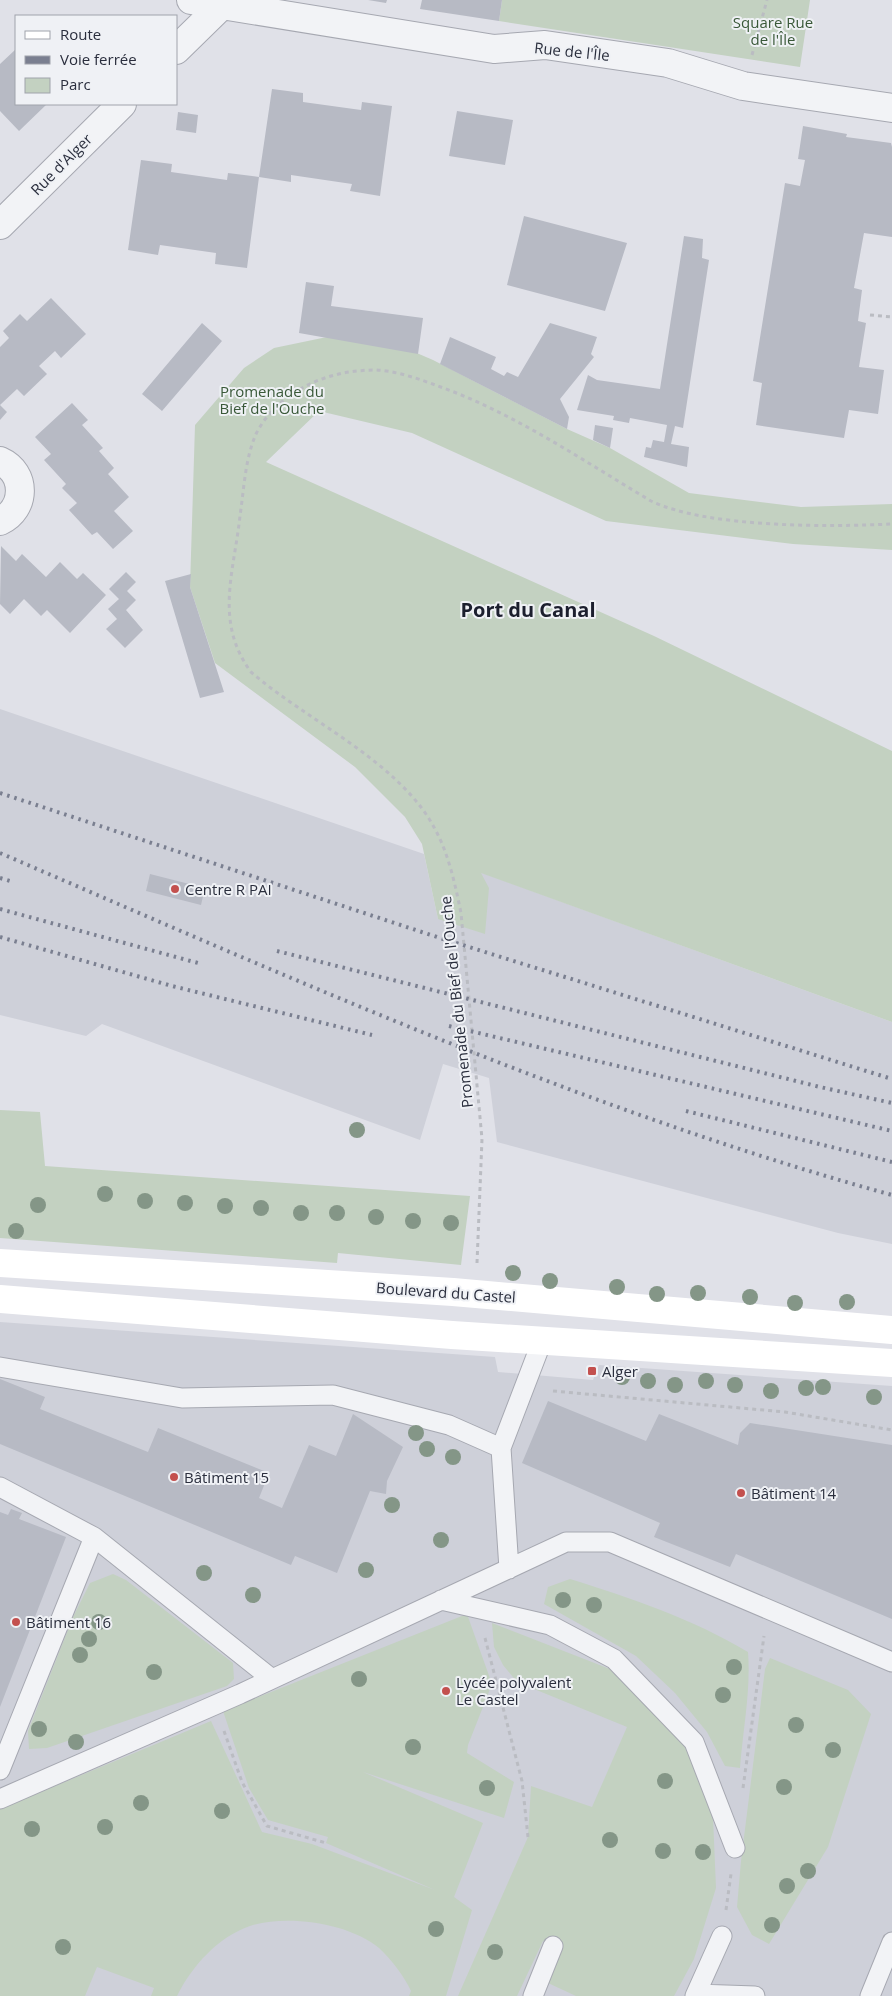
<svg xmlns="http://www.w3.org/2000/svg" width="892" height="1996" font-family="'Open Sans',sans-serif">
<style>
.built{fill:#ced0d9}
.green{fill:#c3d1c1}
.building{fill:#b7bac4}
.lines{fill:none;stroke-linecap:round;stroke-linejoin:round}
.lane-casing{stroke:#a6a8b1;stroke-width:21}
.street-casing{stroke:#a6a8b1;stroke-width:30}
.path{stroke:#babcc2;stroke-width:3;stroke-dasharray:4 4;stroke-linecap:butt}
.lane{stroke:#f2f3f6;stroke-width:19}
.street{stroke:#f2f3f6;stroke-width:28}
.secondary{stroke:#fff;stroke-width:28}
.rail{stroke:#7a7f90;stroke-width:4;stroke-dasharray:2.5 5;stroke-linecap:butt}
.tree{fill:#849687}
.poi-dot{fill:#c3504e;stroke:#eff1f5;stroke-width:2}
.labels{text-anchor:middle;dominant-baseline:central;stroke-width:4;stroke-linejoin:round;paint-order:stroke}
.park-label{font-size:15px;fill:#395838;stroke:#eff1f5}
.street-label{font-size:15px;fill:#2a2e3d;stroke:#eff1f5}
.poi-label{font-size:15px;fill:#2a2e3d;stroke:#eff1f5;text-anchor:start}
.district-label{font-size:20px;font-weight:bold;fill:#1c1f2e;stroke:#eff1f5}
</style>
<rect width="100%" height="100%" fill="#e0e1e8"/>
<!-- built -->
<path class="built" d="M 0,709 L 424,854 L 438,919 L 480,872 L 892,1022 L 892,1244 L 838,1233 L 497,1142 L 489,1078 L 443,1064 L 420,1140 L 102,1024 L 86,1036 L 0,1015 Z
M 0,1322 L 495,1357 L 498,1372 L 593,1380 L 599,1365 L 892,1386 L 892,1996 L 0,1996 Z"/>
<!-- green -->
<path class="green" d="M 502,0 L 810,0 L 800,67 L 499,21 Z
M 327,337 L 412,351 L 433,360 L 567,429 L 610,448 L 689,493 L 801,507 L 892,504 L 892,550 L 793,544 L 606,521 L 412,433 L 319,411 L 266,462 L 654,636 L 892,751 L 892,1022 L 481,873 L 489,888 L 485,934 L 438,919 L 422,844 L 405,817 L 355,767 L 215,663 L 190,587 L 195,425 L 244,368 L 274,348 Z
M 0,1110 L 40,1112 L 45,1166 L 470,1196 L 461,1265 L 338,1253 L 337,1263 L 0,1238 Z
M 113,1574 L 126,1580 L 233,1663 L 234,1679 L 227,1686 L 47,1748 L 29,1749 L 28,1731 L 73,1617 L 90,1583 Z
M 570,1579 C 631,1598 693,1619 748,1652 C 751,1690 743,1729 740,1768 L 725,1766 L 707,1732 L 675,1693 L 636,1656 L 544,1604 L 548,1587 Z
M 467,1614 L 492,1684 L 468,1745 L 467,1753 L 514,1782 L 504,1818 L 363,1772 L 483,1823 L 454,1897 L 472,1910 L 446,1996 L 409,1996 L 411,1991 C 404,1976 392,1960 379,1948 C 349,1923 287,1914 250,1926 C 218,1937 192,1966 177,1996 L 151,1996 L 154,1988 L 97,1967 L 85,1996 L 0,1996 L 0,1809 L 211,1721 L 262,1832 L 312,1844 L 435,1890 L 326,1843 L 328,1837 L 268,1820 L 249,1788 L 223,1711 Z
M 492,1623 L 615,1671 L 664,1718 L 691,1754 L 713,1817 L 716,1888 L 694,1959 L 674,1996 L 576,1996 L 548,1983 L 553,1946 L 543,1941 L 517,1996 L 458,1996 L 528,1837 L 531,1786 L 592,1807 L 627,1727 L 517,1682 L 503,1665 L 494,1647 Z
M 770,1658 L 848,1690 L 871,1714 L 828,1847 L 769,1944 L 752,1935 L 737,1907 L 741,1861 L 765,1669 Z"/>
<!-- building -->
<path class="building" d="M 368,0 L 387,0 L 386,3 Z
M 422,0 L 502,0 L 499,21 L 420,9 Z
M 16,49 L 16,104 L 47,104 L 19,131 L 0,111 L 0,64 Z
M 272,89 L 303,93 L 303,102 L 361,110 L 362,102 L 392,106 L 380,196 L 350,191 L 352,184 L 291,175 L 291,182 L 259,177 Z
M 457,111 L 513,120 L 505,165 L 449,156 Z
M 178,112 L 198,115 L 196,133 L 176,130 Z
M 803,126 L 847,134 L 846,137 L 891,143 L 892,147 L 892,237 L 864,233 L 854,288 L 862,290 L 858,321 L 866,323 L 859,367 L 884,370 L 878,414 L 849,410 L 844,438 L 756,425 L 762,383 L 753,381 L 785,183 L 800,186 L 805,160 L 798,159 Z
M 141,160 L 172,164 L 171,172 L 227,180 L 228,173 L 259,177 L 247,268 L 215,264 L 216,253 L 160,245 L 158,255 L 128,250 Z
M 524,216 L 627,243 L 605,311 L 507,285 Z
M 684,236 L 703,239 L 702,258 L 709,260 L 683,428 L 675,426 L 671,444 L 689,447 L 687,467 L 644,457 L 646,447 L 651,448 L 653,440 L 664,442 L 667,425 L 630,418 L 629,423 L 613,420 L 614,416 L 577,410 L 588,375 L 597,380 L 660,389 Z
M 306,282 L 334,286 L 331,306 L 423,318 L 418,354 L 299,333 Z
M 51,298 L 86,334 L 61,358 L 55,351 L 39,366 L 47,374 L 24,396 L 17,389 L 0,405 L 0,347 L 9,338 L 3,331 L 20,314 L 27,321 Z
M 202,323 L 222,341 L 162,411 L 142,394 Z
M 550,323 L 597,337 L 591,354 L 594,357 L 560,399 L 569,417 L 567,429 L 440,364 L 450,337 L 496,357 L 491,369 L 504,376 L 507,372 L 518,377 Z
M 72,403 L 88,420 L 82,425 L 103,448 L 99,451 L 114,468 L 108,474 L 129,497 L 114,511 L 133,531 L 113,549 L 97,532 L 92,535 L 69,510 L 77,503 L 62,488 L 66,484 L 44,460 L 51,454 L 35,437 Z
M 0,405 L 7,412 L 0,420 Z
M 595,425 L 613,428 L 610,448 L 593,440 Z
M 1,546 L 16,561 L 22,554 L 46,577 L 60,562 L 77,579 L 83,573 L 106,595 L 70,633 L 47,610 L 41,616 L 24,599 L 10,614 L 0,604 Z
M 126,572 L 136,582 L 127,591 L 136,600 L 126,610 L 143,630 L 125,648 L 106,629 L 117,619 L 108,609 L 119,599 L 109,589 Z
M 191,574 L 190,587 L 224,692 L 200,698 L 165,581 Z
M 150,874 L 205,888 L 201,905 L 146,891 Z
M 0,1379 L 45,1397 L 40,1409 L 148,1452 L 158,1428 L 269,1473 L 259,1498 L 282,1508 L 309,1445 L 336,1456 L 353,1414 L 403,1447 L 387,1481 L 386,1494 L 370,1491 L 337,1573 L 295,1556 L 291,1565 L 0,1444 Z
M 548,1401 L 646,1441 L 659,1414 L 738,1445 L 740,1433 L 750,1423 L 892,1445 L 892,1619 L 736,1554 L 730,1567 L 654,1537 L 660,1523 L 522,1463 Z
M 11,1509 L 22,1513 L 19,1519 L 66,1537 L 0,1707 L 0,1512 L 8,1515 Z"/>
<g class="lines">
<defs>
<path id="lane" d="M 0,1367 L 182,1398 L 333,1395 L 449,1425 L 501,1448
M 0,1487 L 94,1537
M 509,1569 L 501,1448 L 542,1341
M 441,1600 L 550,1625 L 614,1659 L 694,1742 L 735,1848
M 0,1770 L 94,1537 L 272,1679
M 0,1799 L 240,1694 L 566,1542 L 610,1542 L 892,1662
M 696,1994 L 755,1996
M 533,1996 L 553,1946
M 695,1996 L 722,1936
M 870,1996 L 892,1942"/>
<path id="street" d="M 191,0 L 494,49 L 545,45 L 668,63 L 743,86 L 892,108
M 176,50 L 221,6
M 0,225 L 122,104
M 0,461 C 27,473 26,509 0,521"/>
</defs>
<!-- lane casing -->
<use href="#lane" class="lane-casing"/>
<!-- street casing -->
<use href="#street" class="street-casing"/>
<!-- path -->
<path class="path" d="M 752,55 L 767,0
M 870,315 L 892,317
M 477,1263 L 482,1139 L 461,913 C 455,884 449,855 435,829 C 399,761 307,721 251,672 C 214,622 234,572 240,516 C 244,489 245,459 256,434 C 266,414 284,397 304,387 C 326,375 351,370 376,370 C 397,371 419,379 438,386 C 514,413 582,460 651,501 C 708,528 828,527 892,524
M 553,1391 L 785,1412 L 892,1430
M 485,1638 L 522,1781 L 528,1837
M 224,1731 L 242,1782 L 267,1826 L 326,1843
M 743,1788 L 764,1636
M 726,1910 L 731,1874"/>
<!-- lane -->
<use href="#lane" class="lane"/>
<!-- street -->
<use href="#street" class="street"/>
<!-- secondary -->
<path class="secondary" d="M 0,1263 L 453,1292 L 892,1330
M 0,1299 L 452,1335 L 892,1363"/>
<!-- rail -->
<path class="rail" d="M 0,793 L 440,938 L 892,1079
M 0,853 C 293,979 584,1110 892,1195
M 0,878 L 10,881
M 0,909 L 198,963
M 0,937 L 172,986 L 372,1035
M 277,951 L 820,1087 L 892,1103
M 449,1026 L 892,1131
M 686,1111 L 892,1162"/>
</g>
<!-- trees -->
<g class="tree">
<circle cx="357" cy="1130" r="8"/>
<circle cx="105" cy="1194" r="8"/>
<circle cx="145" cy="1201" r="8"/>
<circle cx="185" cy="1203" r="8"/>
<circle cx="38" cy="1205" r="8"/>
<circle cx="225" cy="1206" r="8"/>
<circle cx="261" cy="1208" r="8"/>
<circle cx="301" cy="1213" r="8"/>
<circle cx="337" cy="1213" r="8"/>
<circle cx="376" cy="1217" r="8"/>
<circle cx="413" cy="1221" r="8"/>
<circle cx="451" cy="1223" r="8"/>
<circle cx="16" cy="1231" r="8"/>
<circle cx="513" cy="1273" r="8"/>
<circle cx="550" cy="1281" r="8"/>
<circle cx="617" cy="1287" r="8"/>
<circle cx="698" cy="1293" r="8"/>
<circle cx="657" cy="1294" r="8"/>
<circle cx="750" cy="1297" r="8"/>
<circle cx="847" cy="1302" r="8"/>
<circle cx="795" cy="1303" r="8"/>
<circle cx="622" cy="1377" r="8"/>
<circle cx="648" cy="1381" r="8"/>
<circle cx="706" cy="1381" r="8"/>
<circle cx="675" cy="1385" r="8"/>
<circle cx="735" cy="1385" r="8"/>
<circle cx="823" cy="1387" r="8"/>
<circle cx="806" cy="1388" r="8"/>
<circle cx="771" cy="1391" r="8"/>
<circle cx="874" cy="1397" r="8"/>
<circle cx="416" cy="1433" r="8"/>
<circle cx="427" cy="1449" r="8"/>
<circle cx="453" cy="1457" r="8"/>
<circle cx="392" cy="1505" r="8"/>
<circle cx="441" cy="1540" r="8"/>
<circle cx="366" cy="1570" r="8"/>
<circle cx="204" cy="1573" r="8"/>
<circle cx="253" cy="1595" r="8"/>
<circle cx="563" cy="1600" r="8"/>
<circle cx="594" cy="1605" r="8"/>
<circle cx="99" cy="1622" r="8"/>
<circle cx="89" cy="1639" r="8"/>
<circle cx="80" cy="1655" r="8"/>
<circle cx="734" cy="1667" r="8"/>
<circle cx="154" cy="1672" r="8"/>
<circle cx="359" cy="1679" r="8"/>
<circle cx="723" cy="1695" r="8"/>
<circle cx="796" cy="1725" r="8"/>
<circle cx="39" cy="1729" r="8"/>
<circle cx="76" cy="1742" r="8"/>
<circle cx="413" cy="1747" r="8"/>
<circle cx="833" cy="1750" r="8"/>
<circle cx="665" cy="1781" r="8"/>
<circle cx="784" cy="1787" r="8"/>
<circle cx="487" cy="1788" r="8"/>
<circle cx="141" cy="1803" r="8"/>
<circle cx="222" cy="1811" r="8"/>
<circle cx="105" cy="1827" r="8"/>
<circle cx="32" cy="1829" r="8"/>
<circle cx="610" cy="1840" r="8"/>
<circle cx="663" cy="1851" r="8"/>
<circle cx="703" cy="1852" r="8"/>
<circle cx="808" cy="1871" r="8"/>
<circle cx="787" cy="1886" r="8"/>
<circle cx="772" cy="1925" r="8"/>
<circle cx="436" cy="1929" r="8"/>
<circle cx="63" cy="1947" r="8"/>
<circle cx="495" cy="1952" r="8"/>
</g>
<!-- markers -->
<g class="poi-dot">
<circle cx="175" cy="889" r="5"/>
<rect x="587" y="1366" width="10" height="10" rx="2.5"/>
<circle cx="174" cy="1477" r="5"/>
<circle cx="741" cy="1493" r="5"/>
<circle cx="16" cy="1622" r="5"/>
<circle cx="446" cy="1691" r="5"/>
</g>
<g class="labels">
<!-- park labels -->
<g class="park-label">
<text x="773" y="22">Square Rue<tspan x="773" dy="17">de l'Île</tspan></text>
<text x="272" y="391">Promenade du<tspan x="272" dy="17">Bief de l'Ouche</tspan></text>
</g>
<!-- street labels -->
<g class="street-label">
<text transform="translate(572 51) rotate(6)">Rue de l'Île</text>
<text transform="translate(61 164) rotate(-45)">Rue d'Alger</text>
<text transform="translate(456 1002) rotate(-96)">Promenade du Bief de l'Ouche</text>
<text transform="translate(446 1292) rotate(4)">Boulevard du Castel</text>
</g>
<!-- poi labels -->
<g class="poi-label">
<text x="185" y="889">Centre R PAI</text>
<text x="602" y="1371">Alger</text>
<text x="184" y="1477">Bâtiment 15</text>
<text x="751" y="1493">Bâtiment 14</text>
<text x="26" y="1622">Bâtiment 16</text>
<text x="456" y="1682">Lycée polyvalent<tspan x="456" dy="17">Le Castel</tspan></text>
</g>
<!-- district labels -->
<g class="district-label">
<text x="528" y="609">Port du Canal</text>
</g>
</g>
<!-- legend -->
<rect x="15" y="15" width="162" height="90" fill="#eff1f5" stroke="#a0a3ab"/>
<rect x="25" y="31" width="25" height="8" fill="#ffffff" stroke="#a0a3ab"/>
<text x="60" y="40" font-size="15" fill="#2a2e3d">Route</text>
<rect x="25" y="56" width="25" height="8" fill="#7a7f90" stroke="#a0a3ab"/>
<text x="60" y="65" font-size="15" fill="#2a2e3d">Voie ferrée</text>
<rect x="25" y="78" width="25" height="15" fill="#c3d1c1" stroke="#a0a3ab"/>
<text x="60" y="90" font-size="15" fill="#2a2e3d">Parc</text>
</svg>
